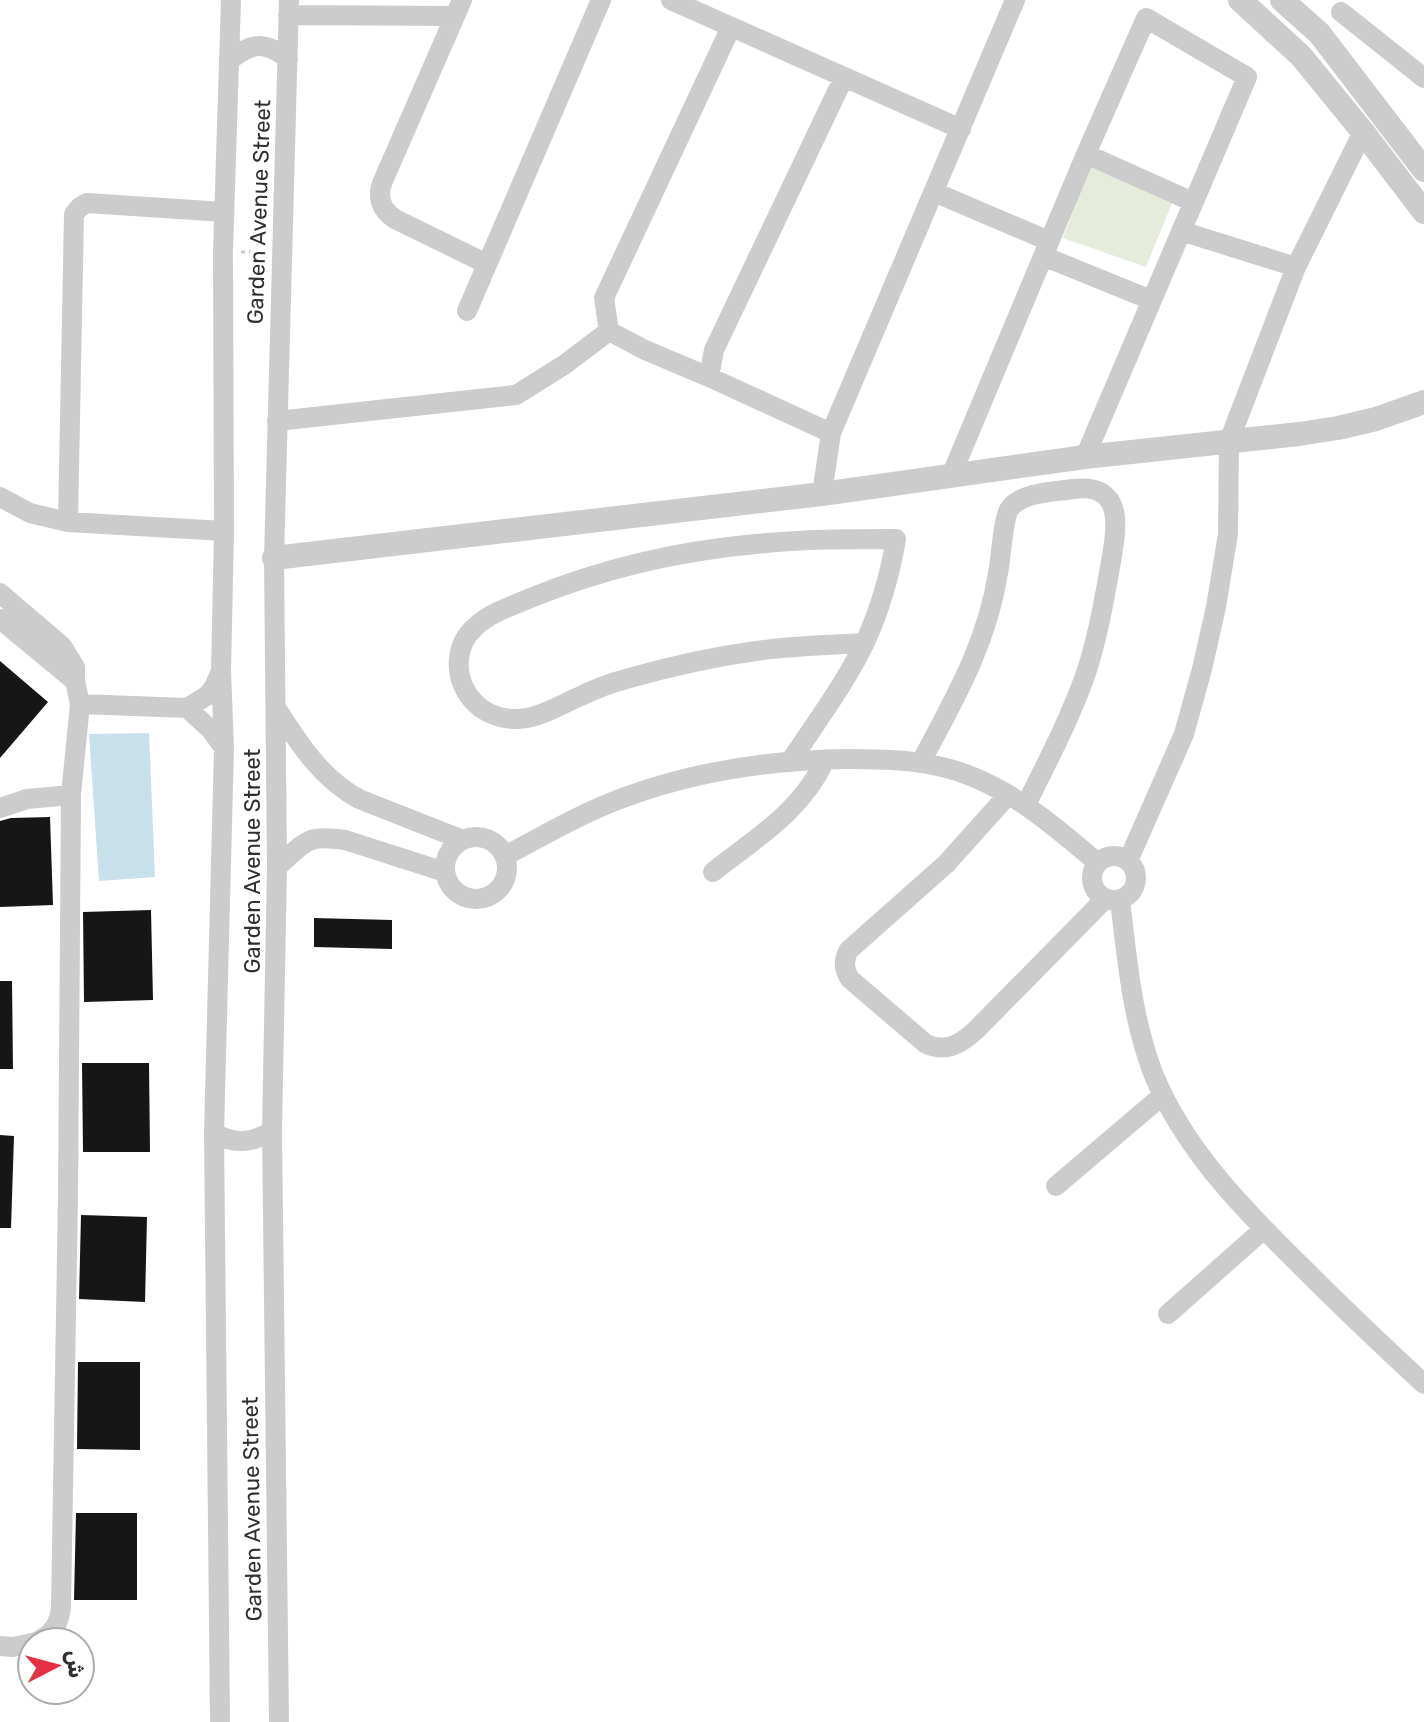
<svg xmlns="http://www.w3.org/2000/svg" width="1424" height="1722" font-family="Rubik,Vazirmatn,sans-serif">
<style>
.green{fill:#e5ecdc}
.water{fill:#c8dfec}
.building{fill:#161616}
.lines{fill:none;stroke-linecap:round;stroke-linejoin:round}
.path{stroke:#ccc;stroke-width:3;stroke-dasharray:4 4;stroke-linecap:butt}
.minor{stroke:#ccc;stroke-width:20}
.tertiary{stroke:#ccc;stroke-width:24}
.labels{text-anchor:middle;dominant-baseline:central;stroke-width:8;stroke-linejoin:round;paint-order:stroke}
.street-label{font-size:22px;fill:#2f2f2f;stroke:#fff}
</style>
<rect width="100%" height="100%" fill="#fff"/>
<!-- green -->
<path class="green" d="M 1090,166 L 1172,203 L 1146,267 L 1063,238 Z"/>
<!-- water -->
<path class="water" d="M 149,733 L 155,877 L 99,881 L 89,734 Z"/>
<!-- building -->
<path class="building" d="M 0,661 L 48,702 L 0,758 Z
M 50,817 L 53,905 L 0,907 L 0,821 L 11,818 Z
M 151,910 L 153,1000 L 84,1002 L 83,912 Z
M 314,918 L 392,920 L 392,949 L 314,947 Z
M 0,981 L 12,981 L 13,1069 L 0,1069 Z
M 82,1063 L 149,1063 L 150,1152 L 83,1152 Z
M 0,1135 L 14,1136 L 11,1228 L 0,1228 Z
M 81,1215 L 147,1217 L 145,1302 L 79,1299 Z
M 78,1362 L 140,1362 L 140,1450 L 77,1449 Z
M 76,1513 L 137,1513 L 137,1600 L 74,1600 Z"/>
<g class="lines">
<!-- path -->
<path class="path" d="M 241,252 L 265,252"/>
<!-- minor -->
<path class="minor" d="M 462,0 L 383,181 C 376,197 381,210 395,219 L 487,264
M 671,0 L 961,129
M 1341,12 L 1424,78
M 288,15 L 455,16
M 731,27 L 604,298 L 609,331 L 645,350 L 709,377 L 831,433
M 229,61 C 251,42 265,41 288,59
M 1086,154 L 1193,202
M 934,192 L 1049,241
M 1181,231 L 1296,267
M 1043,256 L 1151,300
M 467,311 L 601,0
M 709,377 L 714,350 L 844,77
M 277,421 L 516,395 L 564,365 L 609,331
M 951,476 L 1086,154 L 1146,18 L 1247,77 L 1085,457
M 822,494 L 831,433 L 1015,0
M 0,497 L 30,513 L 68,522 L 224,531
M 68,522 L 74,214 L 80,207 L 87,203 L 224,212
M 0,593 L 62,646 L 75,667 L 75,681 L 80,704 L 71,795 L 68,1196 L 61,1607 C 59,1626 52,1634 36,1642
M 0,619 L 75,681
M 80,704 L 187,708 L 208,695 L 214,687 L 221,671
M 187,708 L 211,730 L 224,748
M 277,709 C 299,744 322,779 359,799 L 463,840
M 790,762 C 816,722 846,683 866,640 C 881,607 890,574 896,539 C 849,539 803,539 756,544 C 678,551 601,569 528,599 C 510,607 489,613 475,627 C 456,644 454,672 467,693 C 477,709 494,718 513,719 C 537,720 559,705 581,696 C 595,689 611,683 626,679 C 668,667 712,657 756,651 C 792,646 828,645 865,643
M 921,762 C 954,700 987,644 998,573 C 1001,559 1003,517 1010,508 C 1023,492 1054,492 1073,489 C 1130,482 1115,536 1109,573 C 1103,606 1097,640 1086,673 C 1070,719 1047,762 1026,805
M 1008,795 L 946,864 L 849,950 C 843,960 844,970 850,979 L 926,1044 C 946,1053 961,1044 976,1030 L 1105,899
M 0,808 L 27,799 L 71,795
M445 868a31 31 0 1 1 62 0a31 31 0 1 1-62 0Z
M1092 878a22 22 0 1 1 44 0a22 22 0 1 1-44 0Z
M 505,856 C 546,834 587,810 631,795 C 701,770 774,760 847,759 C 890,759 933,760 973,777 C 1020,796 1059,830 1098,863
M 1128,861 L 1184,734 L 1202,669 L 1216,607 L 1228,534 L 1229,441 L 1296,267 L 1363,132
M 277,867 C 306,842 305,834 345,840 L 445,872
M 713,872 C 756,838 802,811 825,760
M 1120,900 C 1127,959 1132,1018 1153,1073 C 1183,1148 1244,1210 1301,1266 C 1341,1306 1382,1345 1424,1384
M 214,1133 C 235,1145 252,1143 272,1131
M 1056,1186 L 1163,1095
M 1168,1314 L 1264,1229
M 0,1646 L 13,1647 L 32,1643
M 220,1722 L 214,1133 L 224,748 L 221,671 L 224,531 L 223,252 L 231,0
M 279,1722 L 272,1131 L 277,867 L 274,558 L 289,0"/>
<!-- tertiary -->
<path class="tertiary" d="M 1240,0 L 1301,56 L 1363,132 L 1424,212
M 1282,0 L 1319,33 L 1424,170
M 274,558 L 822,494 L 1085,457 L 1299,434 L 1338,428 L 1376,419 L 1424,402"/>
</g>
<g class="labels">
<!-- street labels -->
<g class="street-label">
<text transform="translate(259 212) rotate(-88)">Garden Avenue Street</text>
<text transform="translate(252 861) rotate(-90)">Garden Avenue Street</text>
<text transform="translate(252 1509) rotate(-91)">Garden Avenue Street</text>
</g>
</g>
<!-- north arrow -->
<g transform="translate(56 1666) rotate(84)"><circle r="38" fill="#ffffff" stroke="#acacac" stroke-width="2"/>
<path d="M0-6L14 30L0 20L-14 30Z" fill="#e53143"/>
<text y="-12" font-size="22" font-weight="bold" text-anchor="middle" fill="#2f2f2f">ش</text>
</g>
</svg>
